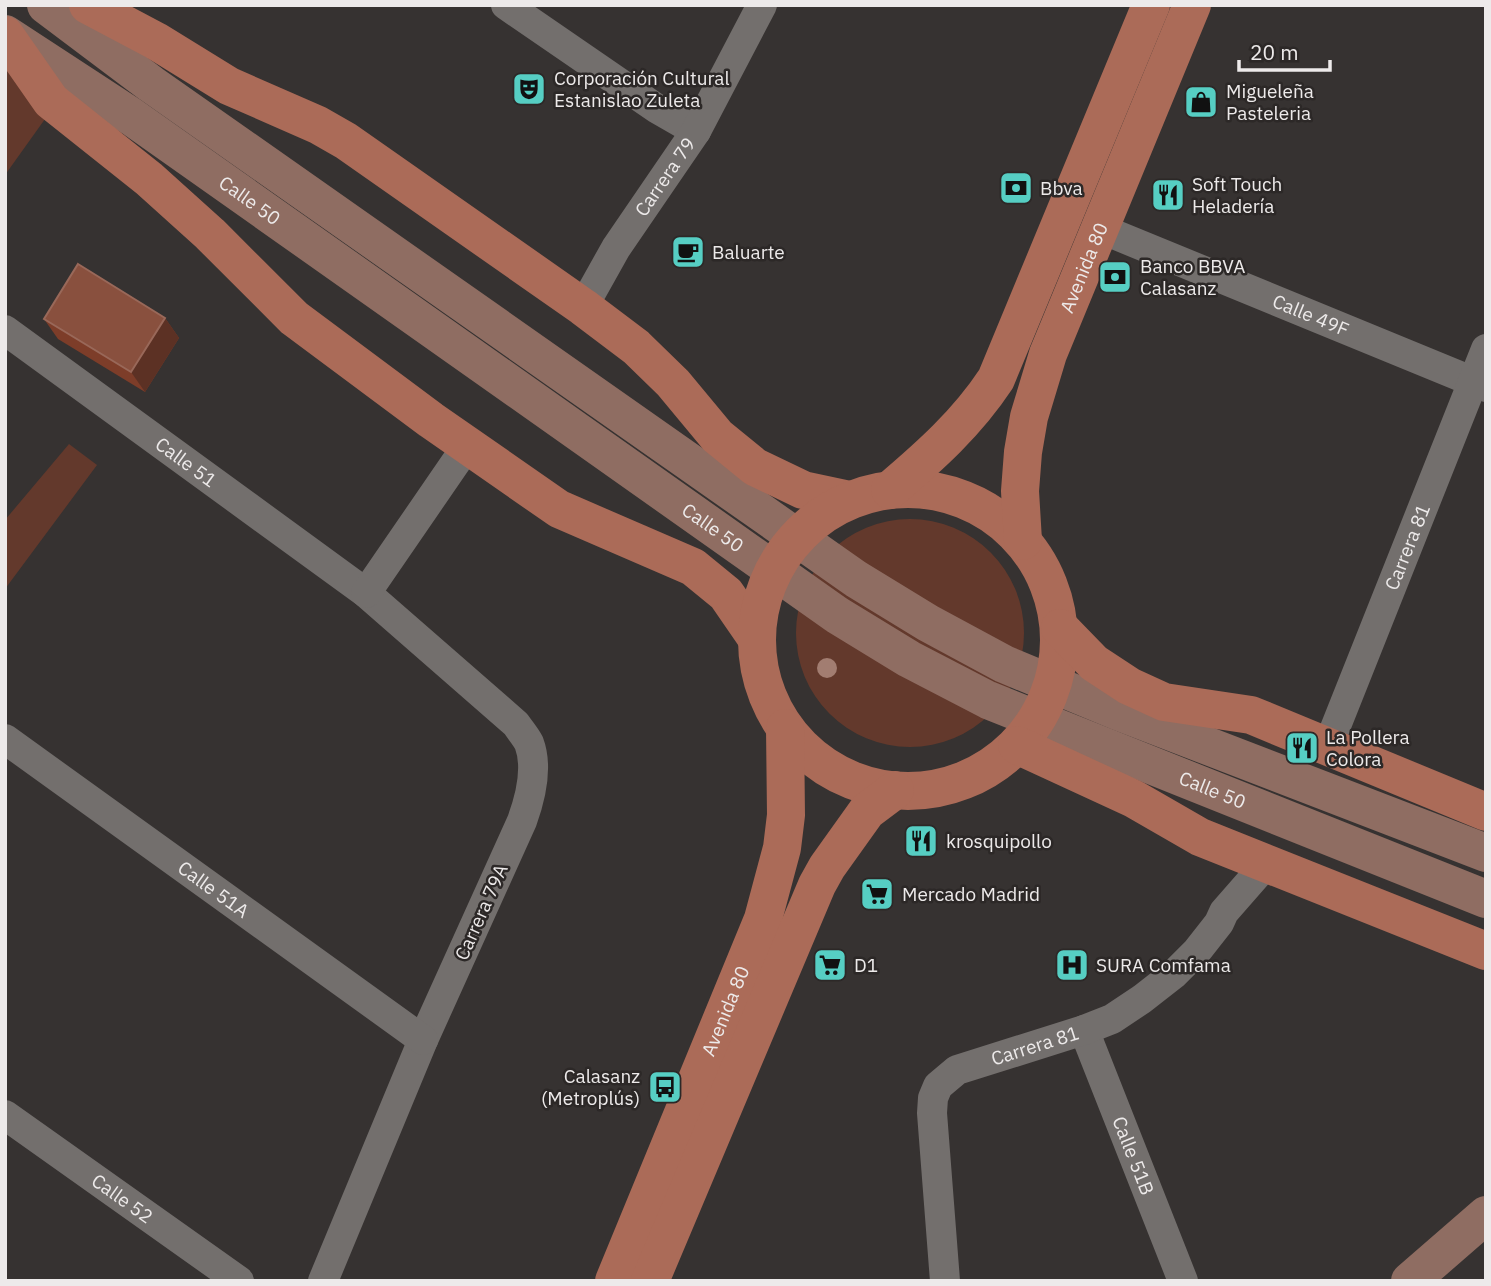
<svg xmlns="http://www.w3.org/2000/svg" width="1491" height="1286" font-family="'IBM Plex Sans',sans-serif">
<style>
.green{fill:#63392c}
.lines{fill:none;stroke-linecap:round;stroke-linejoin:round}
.street{stroke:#736f6d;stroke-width:30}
.secondary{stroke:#8f6d62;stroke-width:38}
.primary{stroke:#ab6b58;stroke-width:38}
.tree{fill:#a27d71}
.wall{fill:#7d3d29}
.shaded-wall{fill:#5c3124}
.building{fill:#89503e;stroke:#996859;stroke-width:2}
.labels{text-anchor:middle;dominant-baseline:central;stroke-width:5;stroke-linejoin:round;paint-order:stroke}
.poi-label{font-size:19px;fill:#edeaea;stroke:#2c2827;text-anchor:start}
.street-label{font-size:19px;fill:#edeaea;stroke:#2c2827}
</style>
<rect width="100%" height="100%" fill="#363231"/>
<!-- green -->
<path class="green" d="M 5,67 L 75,77 L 5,175 Z
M 69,444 L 97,465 L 5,589 L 5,520 Z
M796 633a114 114 0 1 1 228 0a114 114 0 1 1-228 0Z"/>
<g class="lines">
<!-- street -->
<g class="street">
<path d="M 506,5 L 656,108 L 696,131"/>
<path id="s1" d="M 1099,228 L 1486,387"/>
<path id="s2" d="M 583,307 L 616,248 L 696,131 L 762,5"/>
<path id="s3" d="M 5,330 L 366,593 L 516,724 C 520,730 526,737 529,743 C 538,767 530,799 522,821 L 423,1040 L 323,1281"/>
<path d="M 366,593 L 467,446"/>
<path id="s4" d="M 5,739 L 423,1040"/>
<path id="s5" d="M 1328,746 L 1486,349"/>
<path id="s6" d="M 1084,1030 L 1183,1281"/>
<path id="s7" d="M 5,1115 L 239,1281"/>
<path id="s8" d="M 945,1281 L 932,1113 L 933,1098 L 938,1086 L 957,1070 L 1084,1030 L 1112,1019 L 1142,999 L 1174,974 L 1197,951 L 1219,923 L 1224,912 L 1266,864"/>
</g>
<!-- secondary -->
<g class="secondary">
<path d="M 46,5 L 151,84 L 856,579 L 928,623 L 1004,664 L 1117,711 L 1486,853"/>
<path id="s9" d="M 5,34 L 132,117 L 837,615 L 909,659 L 988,700 L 1486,899"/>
<path d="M 1410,1281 L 1486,1215"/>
</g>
<!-- primary -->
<g class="primary">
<path d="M 88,5 L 156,41 L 229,86 L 318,125 L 346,141 L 583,307 L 636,347 L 673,383 L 717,436 L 755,467 L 803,490 L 850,500"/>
<path d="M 5,35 L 51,101 L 149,179 L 210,234 L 294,318 L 431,420 L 559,509 L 693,567 L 726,594 L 757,639"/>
<circle cx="908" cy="640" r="151"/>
<path d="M 890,490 C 930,456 967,423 996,379 L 1151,5"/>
<path id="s10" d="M 1023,541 L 1020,491 L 1023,452 L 1029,417 L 1048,354 L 1192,5"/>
<path d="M 1060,628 L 1094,663 L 1129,686 L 1164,702 L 1251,715 L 1486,812"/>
<path d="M 1017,745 L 1134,799 L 1200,837 L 1486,951"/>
<path id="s11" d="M 614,1281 L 763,919 L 782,848 L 786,815 L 785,728"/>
<path d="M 650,1281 L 817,885 L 827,867 L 867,811 L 895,790"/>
</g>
</g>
<!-- trees -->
<circle class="tree" cx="827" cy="668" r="10"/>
<!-- wall -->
<path class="wall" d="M 165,318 L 179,338 L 145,392 L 58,339 L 44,319 Z"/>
<!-- shaded-wall -->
<path class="shaded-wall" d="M 165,318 L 179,338 L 145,392 L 131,372 Z"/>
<!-- building -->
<path class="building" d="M 78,264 L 165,318 L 131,372 L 44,319 Z"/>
<!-- icons -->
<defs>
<symbol id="theatre-square" viewBox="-11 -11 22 22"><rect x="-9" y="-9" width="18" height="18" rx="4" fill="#56cec3" stroke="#2c2827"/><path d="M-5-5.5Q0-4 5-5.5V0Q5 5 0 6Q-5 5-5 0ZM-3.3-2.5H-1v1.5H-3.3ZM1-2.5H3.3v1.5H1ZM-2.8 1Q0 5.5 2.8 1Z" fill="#111"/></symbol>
<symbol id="shop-square" viewBox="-11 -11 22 22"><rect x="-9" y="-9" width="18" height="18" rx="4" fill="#56cec3" stroke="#2c2827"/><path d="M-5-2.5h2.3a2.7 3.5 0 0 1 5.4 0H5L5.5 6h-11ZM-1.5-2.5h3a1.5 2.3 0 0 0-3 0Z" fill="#111"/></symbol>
<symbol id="bank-square" viewBox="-11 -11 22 22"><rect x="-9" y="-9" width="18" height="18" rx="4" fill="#56cec3" stroke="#2c2827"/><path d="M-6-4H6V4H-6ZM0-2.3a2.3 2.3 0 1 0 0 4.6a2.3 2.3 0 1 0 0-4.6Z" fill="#111"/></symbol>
<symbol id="restaurant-square" viewBox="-11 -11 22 22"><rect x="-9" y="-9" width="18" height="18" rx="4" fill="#56cec3" stroke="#2c2827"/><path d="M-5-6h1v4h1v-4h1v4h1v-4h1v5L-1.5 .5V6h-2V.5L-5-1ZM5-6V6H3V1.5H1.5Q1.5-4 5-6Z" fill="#111"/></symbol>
<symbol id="cafe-square" viewBox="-11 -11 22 22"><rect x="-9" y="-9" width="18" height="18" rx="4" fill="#56cec3" stroke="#2c2827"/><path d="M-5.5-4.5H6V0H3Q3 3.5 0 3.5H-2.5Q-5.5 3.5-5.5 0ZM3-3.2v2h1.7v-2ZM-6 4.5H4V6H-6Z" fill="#111"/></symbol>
<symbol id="supermarket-square" viewBox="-11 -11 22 22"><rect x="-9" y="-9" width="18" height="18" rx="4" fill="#56cec3" stroke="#2c2827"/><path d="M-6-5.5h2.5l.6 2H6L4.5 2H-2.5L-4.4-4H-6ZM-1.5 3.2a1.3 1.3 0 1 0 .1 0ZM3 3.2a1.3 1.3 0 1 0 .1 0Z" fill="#111"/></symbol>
<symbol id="hospital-square" viewBox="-11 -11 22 22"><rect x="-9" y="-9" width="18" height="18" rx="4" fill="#56cec3" stroke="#2c2827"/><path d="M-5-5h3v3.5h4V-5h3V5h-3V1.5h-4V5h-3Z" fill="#111"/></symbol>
<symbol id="bus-square" viewBox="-11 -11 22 22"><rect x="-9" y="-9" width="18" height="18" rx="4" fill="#56cec3" stroke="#2c2827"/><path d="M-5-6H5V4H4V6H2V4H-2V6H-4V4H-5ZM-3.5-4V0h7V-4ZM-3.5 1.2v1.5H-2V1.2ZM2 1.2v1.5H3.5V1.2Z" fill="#111"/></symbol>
</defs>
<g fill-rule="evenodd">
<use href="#theatre-square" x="510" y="70" width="38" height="38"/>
<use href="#shop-square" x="1182" y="83" width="38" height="38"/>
<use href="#bank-square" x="997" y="169" width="38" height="38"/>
<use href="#restaurant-square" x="1149" y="176" width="38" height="38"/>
<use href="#cafe-square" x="669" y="233" width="38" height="38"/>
<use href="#bank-square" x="1096" y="258" width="38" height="38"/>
<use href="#restaurant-square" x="1283" y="729" width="38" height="38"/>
<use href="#restaurant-square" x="902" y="822" width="38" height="38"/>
<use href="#supermarket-square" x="858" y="875" width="38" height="38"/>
<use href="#supermarket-square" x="811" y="946" width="38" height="38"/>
<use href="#hospital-square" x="1053" y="946" width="38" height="38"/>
<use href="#bus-square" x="646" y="1068" width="38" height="38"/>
</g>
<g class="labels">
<!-- poi labels -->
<g class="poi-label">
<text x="554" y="78">Corporación Cultural<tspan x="554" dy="22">Estanislao Zuleta</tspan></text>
<text x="1226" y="91">Migueleña<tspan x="1226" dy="22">Pasteleria</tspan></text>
<text x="1192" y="184">Soft Touch<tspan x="1192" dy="22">Heladería</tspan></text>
<text x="1040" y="188">Bbva</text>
<text x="712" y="252">Baluarte</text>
<text x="1140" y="266">Banco BBVA<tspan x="1140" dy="22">Calasanz</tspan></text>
<text x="1326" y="737">La Pollera<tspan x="1326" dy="22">Colora</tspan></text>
<text x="946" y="841">krosquipollo</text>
<text x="902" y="894">Mercado Madrid</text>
<text x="854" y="965">D1</text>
<text x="1096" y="965">SURA Comfama</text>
<text x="640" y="1076" text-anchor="end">Calasanz<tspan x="640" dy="22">(Metroplús)</tspan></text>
</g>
<!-- street labels -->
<g class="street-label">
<text stroke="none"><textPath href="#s2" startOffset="154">Carrera 79</textPath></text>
<text stroke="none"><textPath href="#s9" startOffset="296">Calle 50</textPath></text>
<text stroke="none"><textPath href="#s10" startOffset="284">Avenida 80</textPath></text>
<text stroke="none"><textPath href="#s1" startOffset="229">Calle 49F</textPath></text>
<text stroke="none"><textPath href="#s3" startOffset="224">Calle 51</textPath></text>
<text stroke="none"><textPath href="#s9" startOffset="863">Calle 50</textPath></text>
<text stroke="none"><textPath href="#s5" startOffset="214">Carrera 81</textPath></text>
<text stroke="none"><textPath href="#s9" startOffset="1430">Calle 50</textPath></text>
<text stroke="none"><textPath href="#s4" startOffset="257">Calle 51A</textPath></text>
<text transform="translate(481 912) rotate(-66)">Carrera 79A</text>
<text stroke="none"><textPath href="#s11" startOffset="292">Avenida 80</textPath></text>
<text stroke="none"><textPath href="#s8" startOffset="303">Carrera 81</textPath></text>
<text stroke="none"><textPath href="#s6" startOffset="135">Calle 51B</textPath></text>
<text stroke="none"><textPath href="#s7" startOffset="144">Calle 52</textPath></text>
</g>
</g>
<!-- border -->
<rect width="1491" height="1286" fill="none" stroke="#edeaea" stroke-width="14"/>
<!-- scale -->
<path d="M1239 60v10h91v-10" fill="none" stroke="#edeaea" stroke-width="3.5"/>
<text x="1250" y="60" font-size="21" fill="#edeaea" stroke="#2c2827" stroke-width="5" paint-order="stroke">20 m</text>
</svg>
